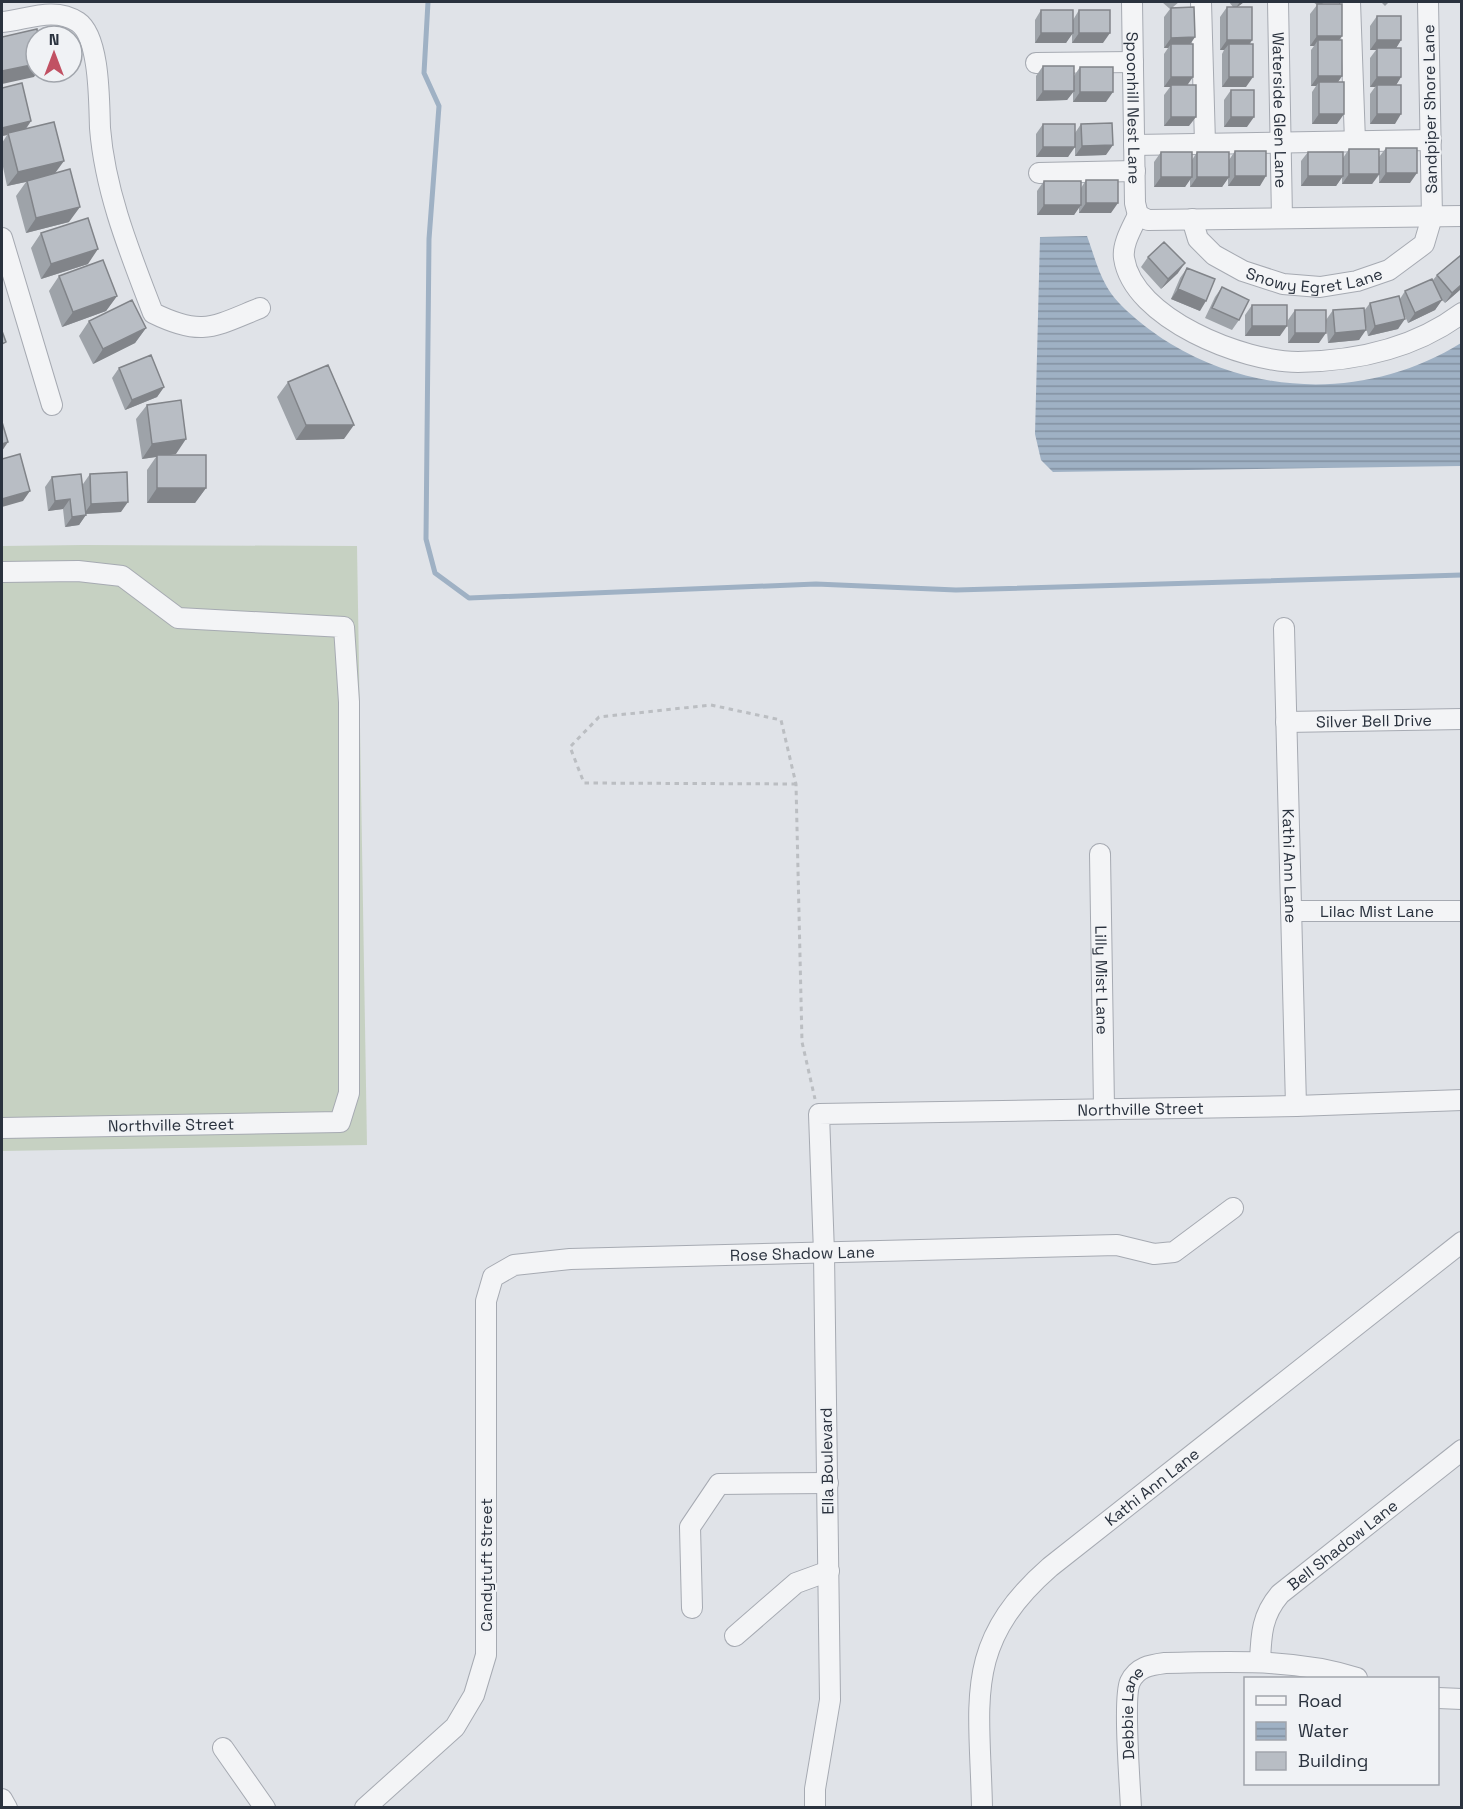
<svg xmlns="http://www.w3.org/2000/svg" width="1463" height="1809" font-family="'Space Grotesk',sans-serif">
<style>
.pitch{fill:#c6d1c2}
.water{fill:url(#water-rules)}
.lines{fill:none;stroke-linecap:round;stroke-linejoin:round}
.stream{stroke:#9fb1c4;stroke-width:5}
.minor-casing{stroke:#a6aab2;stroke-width:22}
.path{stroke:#bbbec2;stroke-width:3;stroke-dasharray:4.5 4.5;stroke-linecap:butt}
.minor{stroke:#f3f4f6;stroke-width:20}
.wall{fill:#9ea3a9}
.shaded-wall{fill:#818489}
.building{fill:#b8bdc4;stroke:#818489;stroke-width:1.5}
.labels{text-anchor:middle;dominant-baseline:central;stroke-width:4.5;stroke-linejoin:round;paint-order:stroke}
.street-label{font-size:16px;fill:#2a323e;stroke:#f0f2f5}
</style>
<defs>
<pattern id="water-rules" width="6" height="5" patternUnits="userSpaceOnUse" patternTransform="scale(1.5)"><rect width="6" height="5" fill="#9fb1c4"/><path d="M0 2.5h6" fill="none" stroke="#8291a1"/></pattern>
</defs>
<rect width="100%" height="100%" fill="#e0e3e8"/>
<!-- pitch -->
<path class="pitch" d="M 83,545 L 357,546 L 367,1145 L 2,1151 L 2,546 Z"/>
<!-- water -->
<path class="water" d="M 1087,236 C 1093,252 1098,272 1107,287 C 1118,307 1151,332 1171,344 C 1260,398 1373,398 1461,343 L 1461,466 L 1053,472 L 1041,460 L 1035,434 L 1040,237 Z"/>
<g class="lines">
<!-- stream -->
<path class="stream" d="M 428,2 L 424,73 L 439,106 L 429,239 L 426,539 L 435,573 L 469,598 L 816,584 L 956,590 L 1462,575"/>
<defs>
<g id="minor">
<path id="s1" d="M 1132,2 L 1135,203 L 1138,215"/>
<path d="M 1201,2 L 1205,143"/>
<path id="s2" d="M 1278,2 L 1282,218"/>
<path d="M 1350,2 L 1355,141"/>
<path d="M 2,22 C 26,20 54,6 78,22 C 100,37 99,102 100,128 C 105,192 130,253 153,313 C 202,337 213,327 260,308"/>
<path d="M 1036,63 L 1133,62"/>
<path d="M 1134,145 L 1431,140"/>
<path d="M 1039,173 L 1135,171"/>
<path d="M 1138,215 C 1132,228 1122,244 1124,258 C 1133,319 1244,362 1298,362 C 1357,361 1414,349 1462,313"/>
<path d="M 1138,215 L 1148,220 L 1462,216"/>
<path id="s3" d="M 1192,219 L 1198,239 L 1214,255 L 1243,271 L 1283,284 L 1320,287 L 1357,281 L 1389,270 L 1424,244 L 1432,217 L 1428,2"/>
<path d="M 2,238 L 52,405"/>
<path d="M 2,572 L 78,571 L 122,576 L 178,618 L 344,627 L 349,702 L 349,1093 L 340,1122 L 2,1128"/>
<path id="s4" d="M 1284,628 L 1296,1106"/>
<path id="s5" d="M 1286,722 L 1462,719"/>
<path id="s6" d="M 1100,854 L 1104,1107"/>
<path id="s7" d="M 1291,911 L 1462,911"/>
<path d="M 692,1608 L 690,1527 L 719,1484 L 828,1483"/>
<path d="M 735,1636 L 796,1583 L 829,1571"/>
<path id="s8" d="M 1260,1662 C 1261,1634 1262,1615 1280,1594 L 1462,1450"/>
<path d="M 1438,1698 L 1462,1699"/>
<path d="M 223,1748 L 265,1808"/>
<path d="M 2,1799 L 7,1808"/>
<path id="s9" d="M 365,1808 L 455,1727 L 474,1695 L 486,1655 L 486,1301 L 493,1277 L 514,1265 L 570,1259 L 1117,1245 L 1154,1254 L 1174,1252 L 1233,1208"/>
<path id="s10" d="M 815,1808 L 815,1789 L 830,1700 L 824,1253 L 819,1114 L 1296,1106 L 1462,1100"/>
<path id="s11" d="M 982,1808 C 980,1701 962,1644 1050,1567 L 1462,1242"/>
<path id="s12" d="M 1131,1808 C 1130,1785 1123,1698 1130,1682 C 1137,1667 1150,1665 1165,1663 C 1230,1662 1295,1658 1357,1678"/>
</g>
</defs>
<!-- minor casing -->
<use href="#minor" class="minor-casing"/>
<!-- path -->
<path class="path" d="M 796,784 L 584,783 L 570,747 L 599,717 L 711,705 L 781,720 L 796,784 L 802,1042 L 815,1099"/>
<!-- minor -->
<use href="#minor" class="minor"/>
</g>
<!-- wall -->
<path class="wall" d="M 1162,2 L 1179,2 L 1173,7 L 1195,37 L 1190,44 L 1187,85 L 1189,126 L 1164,126 L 1164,95 L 1170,87 L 1164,87 L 1164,54 L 1168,48 L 1164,48 L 1164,17 L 1170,9 Z
M 1229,2 L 1244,2 L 1237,7 L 1252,40 L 1250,44 L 1246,87 L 1222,87 L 1222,54 L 1224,50 L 1220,50 L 1220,17 L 1227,7 L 1233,7 Z
M 1313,2 L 1325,2 L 1322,4 L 1339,40 L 1342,76 L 1338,82 L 1337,124 L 1312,124 L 1312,92 L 1316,86 L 1311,86 L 1311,50 L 1314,46 L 1310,46 L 1310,14 L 1317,5 Z
M 1381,2 L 1389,2 L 1385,6 Z
M 1041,10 L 1073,20 L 1079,10 L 1103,43 L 1072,43 L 1072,33 L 1066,43 L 1035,43 L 1035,20 Z
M 1461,12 L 1461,45 L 1460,45 L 1460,14 Z
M 1377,16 L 1401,40 L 1396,48 L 1401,77 L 1396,85 L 1395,124 L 1370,124 L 1370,94 L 1375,87 L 1370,87 L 1370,58 L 1376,50 L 1370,50 L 1370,26 Z
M 1043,66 L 1074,76 L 1080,67 L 1106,102 L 1073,102 L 1073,92 L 1067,100 L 1036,101 L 1036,76 Z
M 2,88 L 31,121 L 26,129 L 55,173 L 69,222 L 26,233 L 16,196 L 26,182 L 7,186 L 2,162 L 2,143 L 7,135 L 2,136 Z
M 1231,90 L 1247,127 L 1224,127 L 1224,100 Z
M 1461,91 L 1461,122 L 1460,122 L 1460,93 Z
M 1043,124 L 1075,133 L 1081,124 L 1106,155 L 1075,156 L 1075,142 L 1068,157 L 1036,157 L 1036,134 Z
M 1386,148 L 1410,183 L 1379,183 L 1379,175 L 1372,184 L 1342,184 L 1342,177 L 1336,186 L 1301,186 L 1301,161 L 1308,152 L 1343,158 L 1349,149 L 1379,157 Z
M 1235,151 L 1260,186 L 1228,186 L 1228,178 L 1222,187 L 1190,187 L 1190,179 L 1185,187 L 1154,187 L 1154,162 L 1161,152 L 1192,160 L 1197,152 L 1229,160 Z
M 1086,180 L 1111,213 L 1079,213 L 1079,207 L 1074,215 L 1037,215 L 1037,191 L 1044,181 L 1081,188 Z
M 41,233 L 88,264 L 41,279 L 31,248 Z
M 1461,255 L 1461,289 L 1445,303 L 1441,299 L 1442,300 L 1435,310 L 1408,323 L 1403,312 L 1398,329 L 1368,336 L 1366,327 L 1359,340 L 1328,343 L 1326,320 L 1333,310 L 1364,311 L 1370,303 L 1400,299 L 1405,291 L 1433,280 L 1437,275 Z
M 1148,257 L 1178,273 L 1161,289 L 1141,267 Z
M 1187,268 L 1200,311 L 1171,299 L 1180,278 Z
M 59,276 L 117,296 L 106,311 L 62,327 L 49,291 Z
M 1222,287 L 1239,320 L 1232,330 L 1205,318 L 1215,297 Z
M 1252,305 L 1280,336 L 1245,336 L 1245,315 Z
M 1295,310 L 1319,343 L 1288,343 L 1288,320 Z
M 89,321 L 146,328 L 135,343 L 93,364 L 79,336 Z
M 119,368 L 164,387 L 157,397 L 125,410 L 112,378 Z
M 288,382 L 344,439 L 296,440 L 277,397 Z
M 147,405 L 176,454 L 166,455 L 206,488 L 195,503 L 147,503 L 147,470 L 156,457 L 142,459 L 136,419 Z
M 90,474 L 121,512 L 86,514 L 79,525 L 65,527 L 63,509 L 48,511 L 45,487 L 52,477 L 83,493 L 83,484 Z"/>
<!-- shaded-wall -->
<path class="shaded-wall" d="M 1240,2 L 1244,2 L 1235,9 Z
M 1041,33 L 1073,33 L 1066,43 L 1035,43 Z
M 1079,33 L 1110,33 L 1103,43 L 1072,43 Z
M 1317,36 L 1342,36 L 1335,46 L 1318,40 L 1314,46 L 1310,46 Z
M 1195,37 L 1188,47 L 1171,44 L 1168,48 L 1164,48 L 1171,38 Z
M 1227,40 L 1252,40 L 1245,50 L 1229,44 L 1224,50 L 1220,50 Z
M 1377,40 L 1401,40 L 1395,50 L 1377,48 L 1376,50 L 1370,50 Z
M 36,64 L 36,72 L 37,72 L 34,77 L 2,84 L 2,71 Z
M 1318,76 L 1342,76 L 1335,86 L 1319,82 L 1316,86 L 1311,86 Z
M 1171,77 L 1193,77 L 1186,87 L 1164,87 Z
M 1229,77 L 1253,77 L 1246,87 L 1222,87 Z
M 1377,77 L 1401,77 L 1395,87 L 1377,85 L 1375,87 L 1370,87 Z
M 1043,91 L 1074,91 L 1067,100 L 1036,101 Z
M 1080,92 L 1113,92 L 1106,102 L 1073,102 Z
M 1319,114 L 1344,114 L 1337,124 L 1312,124 Z
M 1377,114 L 1401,114 L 1395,124 L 1370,124 Z
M 1171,117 L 1196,117 L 1189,126 L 1164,126 Z
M 1231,117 L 1254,117 L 1247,127 L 1224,127 Z
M 31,121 L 24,131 L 8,133 L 7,135 L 2,136 L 2,128 Z
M 1113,145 L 1106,155 L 1075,156 L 1082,146 Z
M 1043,147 L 1075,147 L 1068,157 L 1036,157 Z
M 64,161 L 53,176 L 7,186 L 18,172 Z
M 1386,173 L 1417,173 L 1410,183 L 1379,183 Z
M 1349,174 L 1379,174 L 1372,184 L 1342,184 Z
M 1235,176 L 1266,176 L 1260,186 L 1228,186 Z
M 1308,176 L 1343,176 L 1336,186 L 1301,186 Z
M 1161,177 L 1192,177 L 1185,187 L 1154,187 Z
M 1197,177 L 1229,177 L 1222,187 L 1190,187 Z
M 1086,203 L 1118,203 L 1111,213 L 1079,213 Z
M 1044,205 L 1081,205 L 1074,215 L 1037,215 Z
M 80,207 L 69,222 L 26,233 L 36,218 Z
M 98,249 L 88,264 L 41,279 L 51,264 Z
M 1185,263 L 1178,273 L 1161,289 L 1168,279 Z
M 1461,285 L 1461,289 L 1445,303 L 1452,293 Z
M 1178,289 L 1206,301 L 1200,311 L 1171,299 Z
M 117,296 L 106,311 L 62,327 L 73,312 Z
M 1442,300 L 1435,310 L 1408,323 L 1415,313 Z
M 1405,319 L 1398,329 L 1368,336 L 1375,326 Z
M 1252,326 L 1287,326 L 1280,336 L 1245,336 Z
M 146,328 L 135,343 L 93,364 L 103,349 Z
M 1366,330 L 1359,340 L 1328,343 L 1335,333 Z
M 1295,333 L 1326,333 L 1319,343 L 1288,343 Z
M 164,387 L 157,397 L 125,410 L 132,400 Z
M 306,425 L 354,425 L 344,439 L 296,440 Z
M 186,439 L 176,454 L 142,459 L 152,444 Z
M 8,442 L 2,451 L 2,444 Z
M 157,488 L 206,488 L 195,503 L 147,503 Z
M 30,491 L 23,501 L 2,507 L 2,499 Z
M 70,499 L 63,509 L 48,511 L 55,501 Z
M 128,502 L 121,512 L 84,514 L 91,504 Z
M 86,515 L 79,525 L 65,527 L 72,517 Z"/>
<!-- building -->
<path class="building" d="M 1317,4 L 1342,4 L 1342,36 L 1317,36 Z
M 1194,7 L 1195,37 L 1171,38 L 1171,8 Z
M 1227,7 L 1252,7 L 1252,40 L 1227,40 Z
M 1041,10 L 1073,10 L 1073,33 L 1041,33 Z
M 1079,10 L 1110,10 L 1110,33 L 1079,33 Z
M 1377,16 L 1401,16 L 1401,40 L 1377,40 Z
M 37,29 L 38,36 L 36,36 L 36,64 L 2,71 L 2,37 Z
M 1318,40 L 1342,40 L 1342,76 L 1318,76 Z
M 1171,44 L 1193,44 L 1193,77 L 1171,77 Z
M 1229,44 L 1253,44 L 1253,77 L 1229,77 Z
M 1377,48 L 1401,48 L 1401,77 L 1377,77 Z
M 1043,66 L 1074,66 L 1074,91 L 1043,91 Z
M 1080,67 L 1113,67 L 1113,92 L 1080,92 Z
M 1319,82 L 1344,82 L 1344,114 L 1319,114 Z
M 22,83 L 31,121 L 2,128 L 2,88 Z
M 1171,85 L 1196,85 L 1196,117 L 1171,117 Z
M 1377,85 L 1401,85 L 1401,114 L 1377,114 Z
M 1231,90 L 1254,90 L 1254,117 L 1231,117 Z
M 54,122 L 64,161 L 18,172 L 8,133 Z
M 1112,123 L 1113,145 L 1082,146 L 1081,124 Z
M 1043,124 L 1075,124 L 1075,147 L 1043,147 Z
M 1386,148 L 1417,148 L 1417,173 L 1386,173 Z
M 1349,149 L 1379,149 L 1379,174 L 1349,174 Z
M 1235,151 L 1266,151 L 1266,176 L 1235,176 Z
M 1161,152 L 1192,152 L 1192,177 L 1161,177 Z
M 1197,152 L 1229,152 L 1229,177 L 1197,177 Z
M 1308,152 L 1343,152 L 1343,176 L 1308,176 Z
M 70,169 L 80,207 L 36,218 L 27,181 Z
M 1086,180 L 1118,180 L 1118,203 L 1086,203 Z
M 1044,181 L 1081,181 L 1081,205 L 1044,205 Z
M 88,218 L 98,249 L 51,264 L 41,233 Z
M 1164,242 L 1185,263 L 1168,279 L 1148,257 Z
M 1460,256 L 1461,258 L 1461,285 L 1452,293 L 1437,275 Z
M 103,260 L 117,296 L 73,312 L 59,276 Z
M 1187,268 L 1215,279 L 1206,301 L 1178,289 Z
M 1432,279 L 1442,300 L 1415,313 L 1405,291 Z
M 1222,287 L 1249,300 L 1239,320 L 1212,308 Z
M 1399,296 L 1405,319 L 1375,326 L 1370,303 Z
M 132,300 L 146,328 L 103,349 L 89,321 Z
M 1252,305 L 1287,305 L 1287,326 L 1252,326 Z
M 1364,308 L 1366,330 L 1335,333 L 1333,310 Z
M 1295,310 L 1326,310 L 1326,333 L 1295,333 Z
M 2,331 L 6,342 L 2,344 Z
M 151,355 L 164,387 L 132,400 L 119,368 Z
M 328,365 L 354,425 L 306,425 L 288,382 Z
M 181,400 L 186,439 L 152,444 L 147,405 Z
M 2,422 L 8,442 L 2,444 Z
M 20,454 L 30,491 L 2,499 L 2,459 Z
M 157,455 L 206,455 L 206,488 L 157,488 Z
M 127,472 L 128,502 L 91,504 L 90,474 Z
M 81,474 L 86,515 L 72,517 L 70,499 L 55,501 L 52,477 Z"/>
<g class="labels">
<!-- street labels -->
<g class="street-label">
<text stroke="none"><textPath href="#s1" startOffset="106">Spoonhill Nest Lane</textPath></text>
<text transform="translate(1430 109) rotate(-91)">Sandpiper Shore Lane</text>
<text stroke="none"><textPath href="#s2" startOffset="108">Waterside Glen Lane</textPath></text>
<text stroke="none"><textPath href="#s3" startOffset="150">Snowy Egret Lane</textPath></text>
<text stroke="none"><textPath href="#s5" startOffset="88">Silver Bell Drive</textPath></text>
<text stroke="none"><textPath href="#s4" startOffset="238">Kathi Ann Lane</textPath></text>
<text stroke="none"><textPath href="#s7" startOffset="86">Lilac Mist Lane</textPath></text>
<text stroke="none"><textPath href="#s6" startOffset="126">Lilly Mist Lane</textPath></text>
<text stroke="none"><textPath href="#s10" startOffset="1017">Northville Street</textPath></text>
<text transform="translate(171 1125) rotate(-1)">Northville Street</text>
<text stroke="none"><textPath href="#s9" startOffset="892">Rose Shadow Lane</textPath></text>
<text transform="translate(827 1461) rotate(-91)">Ella Boulevard</text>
<text stroke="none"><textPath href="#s11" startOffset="393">Kathi Ann Lane</textPath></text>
<text stroke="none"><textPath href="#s8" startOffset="152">Bell Shadow Lane</textPath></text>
<text transform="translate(486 1565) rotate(-90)">Candytuft Street</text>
<text stroke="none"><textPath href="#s12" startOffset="96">Debbie Lane</textPath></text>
</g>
</g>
<!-- border -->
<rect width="1463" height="1809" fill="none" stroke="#2a323e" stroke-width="6"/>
<!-- legend -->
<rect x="1244" y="1677" width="195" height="108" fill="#f0f2f5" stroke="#a1a5ac" stroke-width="1.5"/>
<rect x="1256" y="1696" width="30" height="9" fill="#f3f4f6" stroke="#a1a5ac" stroke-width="1.5"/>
<text x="1298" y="1707" font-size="18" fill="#2a323e">Road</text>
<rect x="1256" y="1722" width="30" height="18" fill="url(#water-rules)" stroke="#a1a5ac" stroke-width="1.5"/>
<text x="1298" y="1737" font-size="18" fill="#2a323e">Water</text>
<rect x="1256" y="1752" width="30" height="18" fill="#b8bdc4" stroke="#a1a5ac" stroke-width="1.5"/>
<text x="1298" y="1767" font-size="18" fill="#2a323e">Building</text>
<!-- north arrow -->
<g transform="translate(54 54)"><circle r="28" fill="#f0f2f5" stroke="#a1a5ac" stroke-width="1.5"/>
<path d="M0-4.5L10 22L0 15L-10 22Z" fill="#c15163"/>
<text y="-9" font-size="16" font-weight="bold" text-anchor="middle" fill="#2a323e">N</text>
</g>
</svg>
